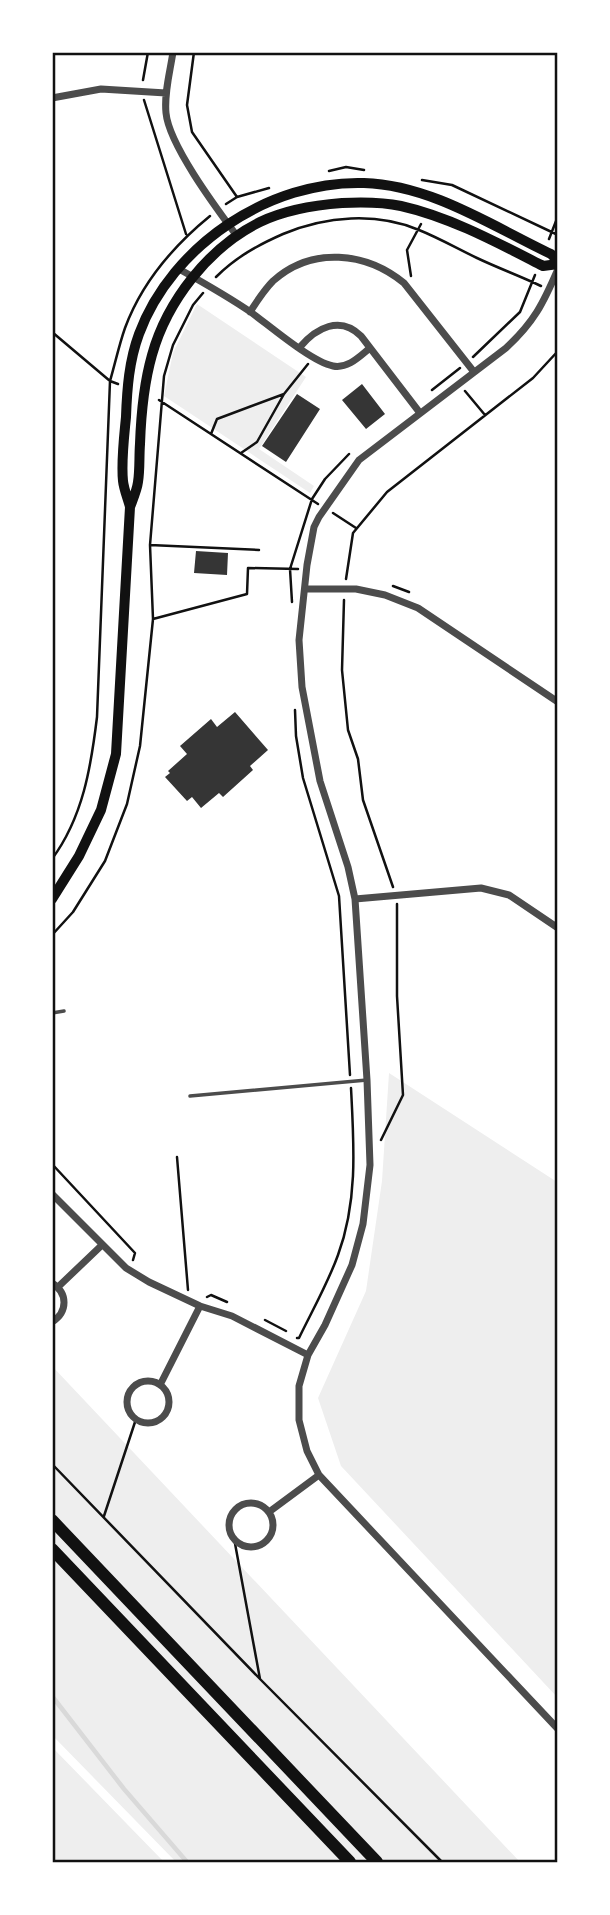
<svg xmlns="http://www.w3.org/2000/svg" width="610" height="1915" font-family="Signika,sans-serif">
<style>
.green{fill:#eee}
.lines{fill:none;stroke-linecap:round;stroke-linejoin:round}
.stream{stroke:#d9d9d9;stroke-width:4.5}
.building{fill:#353535}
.path{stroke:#111;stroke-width:2.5}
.service{stroke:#4c4c4c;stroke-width:3.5}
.minor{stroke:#4c4c4c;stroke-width:7}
.secondary{stroke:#111;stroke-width:10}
.primary{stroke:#111;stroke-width:12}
.neatline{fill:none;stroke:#111;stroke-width:2.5}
</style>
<rect width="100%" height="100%" fill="#fff"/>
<!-- green -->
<path class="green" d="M 197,304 L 306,377 L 259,449 L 314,486 L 310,493 L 164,396 L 173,353 Z
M 389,1073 L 557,1182 L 557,1697 L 341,1466 L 318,1398 L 366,1291 L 382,1181 Z
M 52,1366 L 520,1862 L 176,1862 L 53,1736 Z
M 53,1748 L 164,1862 L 53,1862 Z"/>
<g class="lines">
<!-- stream -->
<path class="stream" d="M 52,1696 L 124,1789 L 187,1862"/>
</g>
<!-- building -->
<path class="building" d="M 362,384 L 385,414 L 366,429 L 342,400 Z
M 297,394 L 320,409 L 286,462 L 262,446 Z
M 196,551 L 228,553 L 227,575 L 194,573 Z
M 235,712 L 268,750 L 250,766 L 253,770 L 223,797 L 219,793 L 201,808 L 192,797 L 187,801 L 165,777 L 170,773 L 168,771 L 187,754 L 180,746 L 211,719 L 217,727 Z"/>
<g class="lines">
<!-- path -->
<path class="path" d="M 194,52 L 187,105 L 192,132 L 237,197
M 143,80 L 148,52
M 144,100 L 186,234
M 329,171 L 346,167 L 364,170
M 422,180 L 452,185 L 558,235
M 226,204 L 237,197 L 269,188
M 549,239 L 558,216
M 411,276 L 407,250 L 421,224
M 216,277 C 236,257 258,245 283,234 C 326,216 376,212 419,230 C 439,238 458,249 477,258 C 498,268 520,276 541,286
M 52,332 L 110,381 L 118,384
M 473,357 L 520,312 L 535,275
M 432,390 L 460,368
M 465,391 L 485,415
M 284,394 L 308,364
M 159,400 L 318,504
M 211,434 L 217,419 L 284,394 L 257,442 L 241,453
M 333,513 L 356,528
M 150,545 L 259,550
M 346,579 L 353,533 L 387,492 L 533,378 L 558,351
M 393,586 L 409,592
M 344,600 L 342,670 L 348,730 L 358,759 L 363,800 L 393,887
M 292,602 L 290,569 L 312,499 L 325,479 L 349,454
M 153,619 L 247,594 L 248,568 L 298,569
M 295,710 L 296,736 L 303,778 L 339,896 L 350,1075
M 52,859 C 83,817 91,767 97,717 L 110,381 C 115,364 119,345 125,328 C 142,282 172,247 210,216
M 52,935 L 73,912 L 105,861 L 127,804 L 140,746 L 153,619 L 150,545 L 164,376 L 173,345 L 193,305 L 203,293
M 381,1140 L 403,1095 L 397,996 L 397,904
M 177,1157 L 188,1290
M 52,1164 L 135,1253 L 133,1260
M 207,1297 L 211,1295 L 227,1302
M 265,1320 L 286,1331
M 297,1338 L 299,1338 C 312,1311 328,1283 338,1255 C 358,1201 354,1145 351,1088
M 52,1464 L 261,1680 L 442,1862
M 104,1516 L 136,1419
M 234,1538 L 260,1679"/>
<!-- service -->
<path class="service" d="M 52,1013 L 64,1011
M 190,1096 L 367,1080"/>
<!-- minor -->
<path class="minor" d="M 173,52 C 170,72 164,93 166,113 C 169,145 217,209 237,236
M 52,98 L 101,89 L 166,93
M 179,269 C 204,283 229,297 252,313 C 271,327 312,362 333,366 C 348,369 360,356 370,348
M 558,269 C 543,304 534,322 506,348 L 359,460 L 319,517 L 314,527 L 307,565 L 299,640 L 302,687 L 320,781 L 348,867 L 355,899 L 367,1080 L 370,1165 L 363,1224 L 352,1265 L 325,1325 L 308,1355 L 299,1386 L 299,1420 L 307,1451 L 319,1475 L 558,1729
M 250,312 C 257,301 264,290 273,281 C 312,246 366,252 404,283 L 474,372
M 300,347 C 316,328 340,315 361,336 L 420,413
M 305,589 L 356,589 L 385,595 L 418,608 L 558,702
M 355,899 L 481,888 L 509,895 L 558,928
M 52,1194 L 126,1268 L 149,1282 L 200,1306 L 232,1316 L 308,1355
M 52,1283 C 68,1293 68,1312 52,1322
M 58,1287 L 102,1245
M127 1402a21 21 0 1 1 42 0a21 21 0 1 1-42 0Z
M 160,1385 L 200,1306
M229 1525a22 22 0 1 1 44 0a22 22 0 1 1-44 0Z
M 269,1512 L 319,1475"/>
<!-- secondary -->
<path class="secondary" d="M 130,507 C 128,499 124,490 123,481 C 121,461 124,438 126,417 C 127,389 129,361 139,334 C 172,245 270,180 364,183 C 431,185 492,226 551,254 L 558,261
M 52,899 L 79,856 L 101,810 L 116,754 L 130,507 C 133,499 137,490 138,482 C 140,470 139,457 140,444 C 141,415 144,383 152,355 C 167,301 209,247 260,222 C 285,210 315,205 342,203 C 362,202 382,202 401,206 C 450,217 498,243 543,266 L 558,264"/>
<!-- primary -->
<path class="primary" d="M 52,1520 L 377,1862
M 52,1549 L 350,1862"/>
</g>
<!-- border -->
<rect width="610" height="1915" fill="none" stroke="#ffffff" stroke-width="108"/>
<rect x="54" y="54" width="502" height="1807" class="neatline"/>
</svg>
